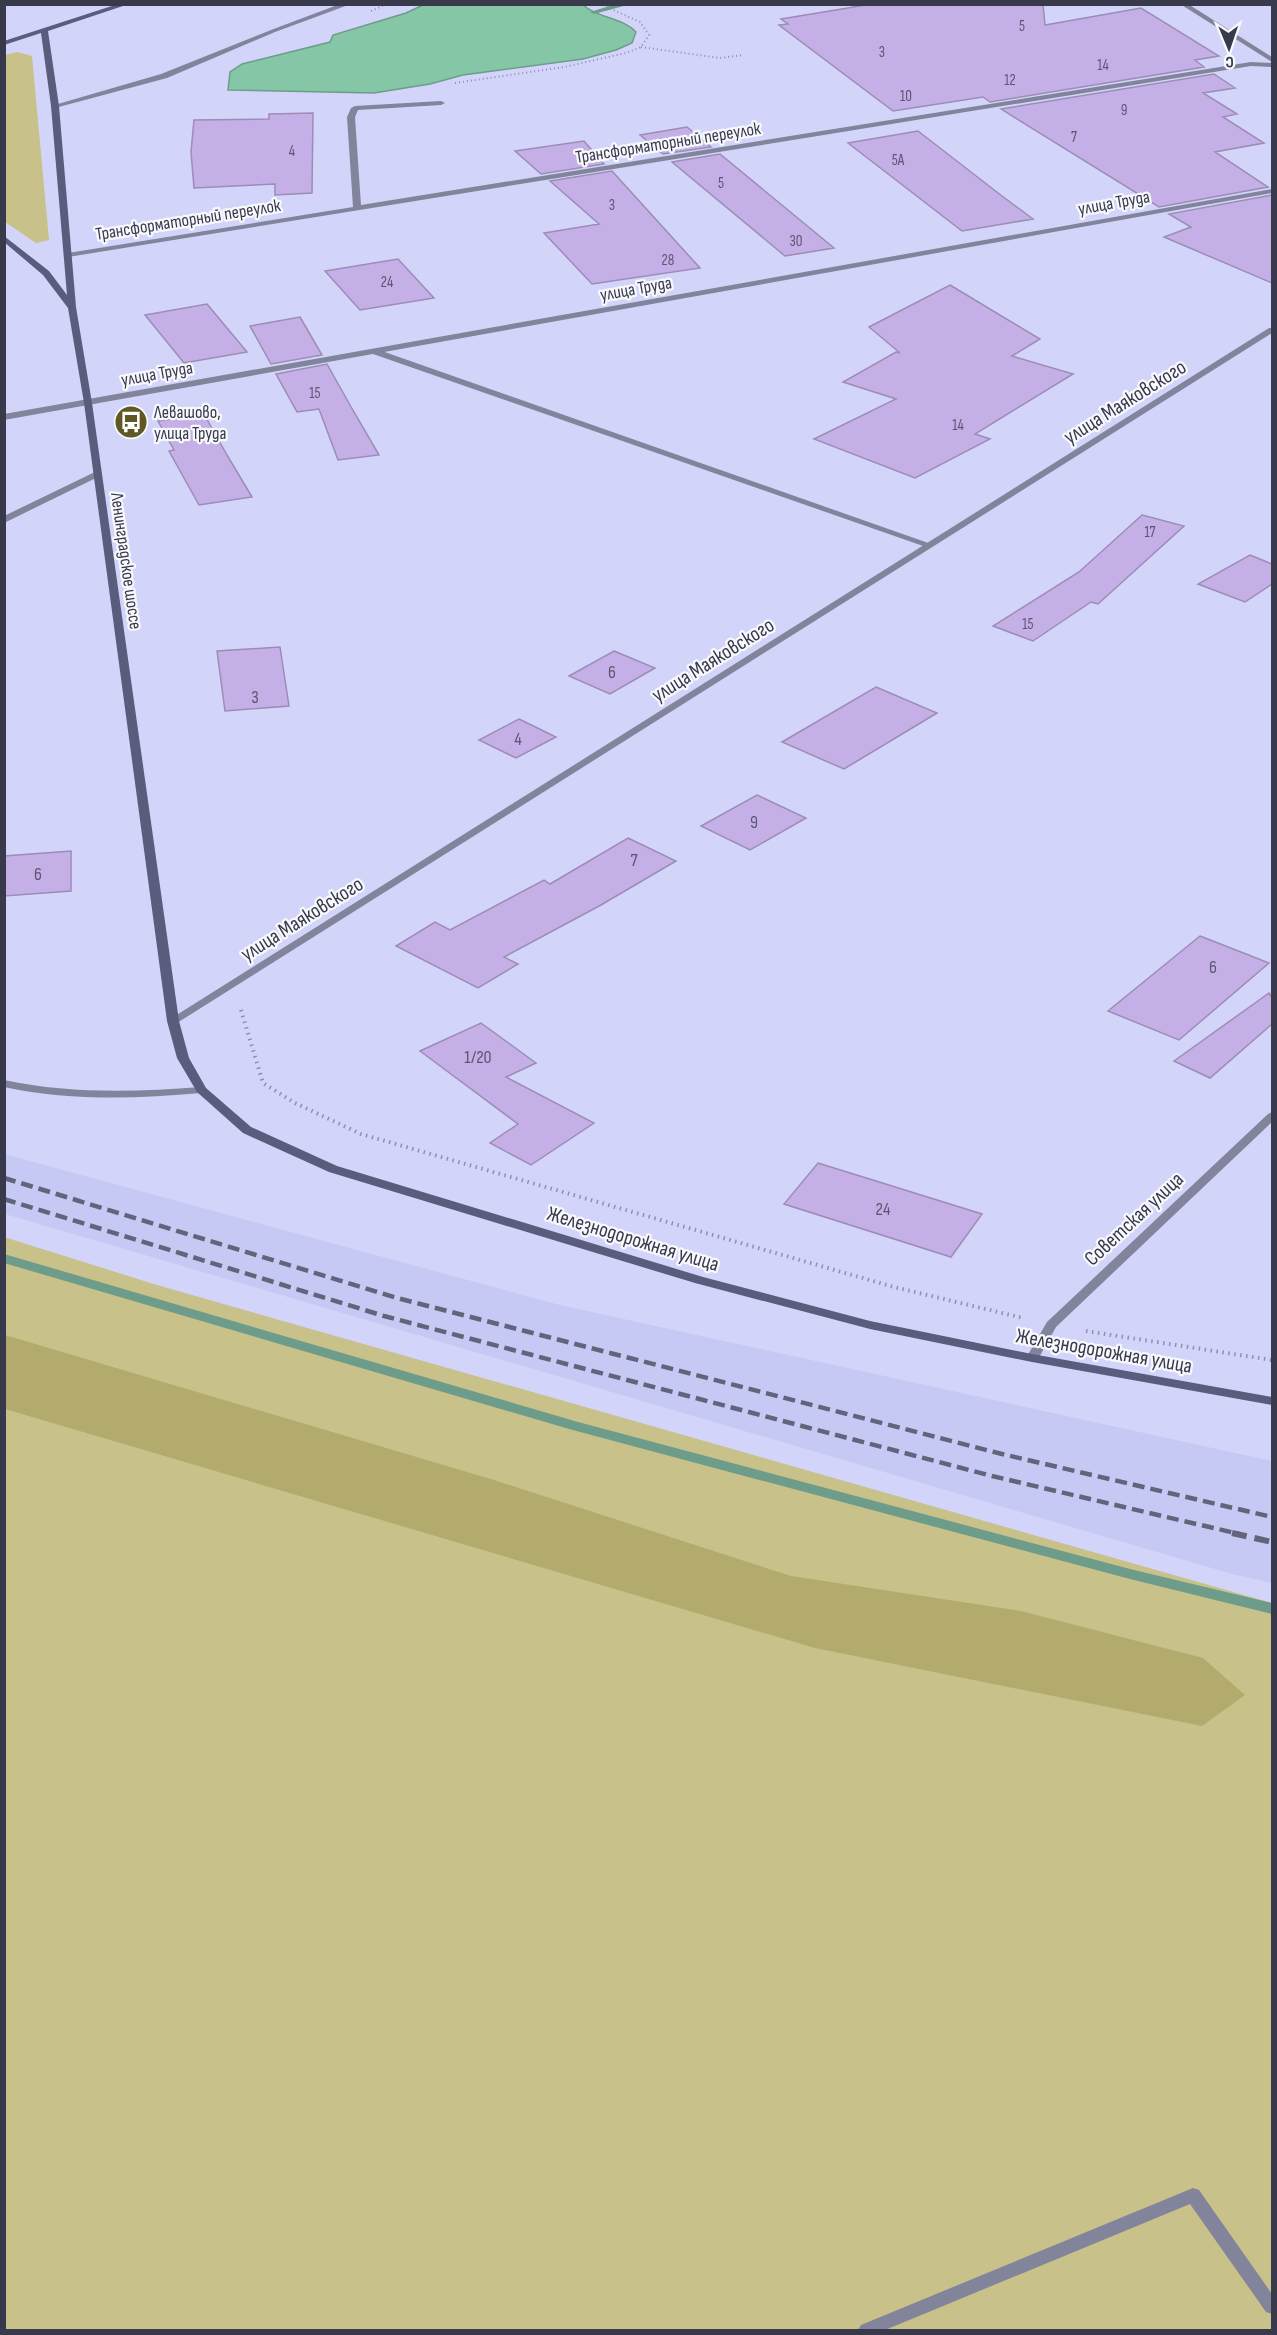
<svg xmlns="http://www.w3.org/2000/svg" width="1277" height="2335" font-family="'Sofia Sans Condensed',sans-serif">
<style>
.built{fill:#c6c9f3}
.green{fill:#c8c189}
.forest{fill:#b3ab6e}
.water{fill:#85c6a6;stroke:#6e9c8b;stroke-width:1.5}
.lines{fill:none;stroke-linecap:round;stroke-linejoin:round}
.stream{fill:#6e9c8b;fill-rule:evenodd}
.building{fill:#c4afe7;stroke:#9c8cb6;stroke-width:1.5}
.path-far1{stroke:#8e90ac;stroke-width:2;stroke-dasharray:1 3;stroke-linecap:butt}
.path{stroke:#8e90ac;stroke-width:4;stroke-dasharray:1.5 4.5;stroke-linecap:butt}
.lane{fill:#82849c;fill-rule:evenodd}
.street{fill:#82849c;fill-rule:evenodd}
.secondary{fill:#5a5c7e;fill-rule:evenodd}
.rail-far1{stroke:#63647b;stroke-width:4.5;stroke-dasharray:12 6;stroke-linecap:butt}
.rail{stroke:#63647b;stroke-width:6;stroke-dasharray:15 8;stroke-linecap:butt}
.labels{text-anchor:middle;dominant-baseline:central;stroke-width:4.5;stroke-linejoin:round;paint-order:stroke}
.far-number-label{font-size:15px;fill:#5b5672}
.far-street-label{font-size:18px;fill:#38394b;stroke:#f8f9fd}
.far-poi-label{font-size:18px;fill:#38394b;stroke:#f8f9fd;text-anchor:start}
.number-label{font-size:18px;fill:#5b5672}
.street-label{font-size:21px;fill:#38394b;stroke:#f8f9fd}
</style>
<rect width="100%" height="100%" fill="#d2d5f9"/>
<!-- built -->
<path class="built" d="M 4,1154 L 560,1305 L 1272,1461 L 1272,1583 L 1232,1574 L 5,1214 Z"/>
<!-- green -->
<path class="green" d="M 17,52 L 32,56 L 49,240 L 36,243 L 5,222 L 5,55 Z
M 4,1237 L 157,1285 L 1272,1603 L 1272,2330 L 5,2330 Z"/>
<!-- forest -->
<path class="forest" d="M 5,1335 L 494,1480 L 791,1576 L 1021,1611 L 1203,1658 L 1245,1695 L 1202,1726 L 815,1648 L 5,1409 Z"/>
<!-- water -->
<path class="water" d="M 425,4 L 583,5 C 599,19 622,17 636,32 L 632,43 L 616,50 L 583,59 L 463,75 L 430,84 L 374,93 L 228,90 L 230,72 L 242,64 L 330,42 L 333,35 L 406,13 Z"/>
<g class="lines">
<!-- stream -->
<path class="stream" d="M 616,4 L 631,4 L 594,14 L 590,12 Z
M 4,1254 L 578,1422 L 1130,1569 L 1272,1603 L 1272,1614 L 1130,1579 L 569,1429 L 4,1263 Z"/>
</g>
<!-- building -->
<path class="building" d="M 872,4 L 1043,4 L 1045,25 L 1141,8 L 1219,56 L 1195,60 L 1204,67 L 990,102 L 983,97 L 893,111 L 779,25 L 788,24 L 781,19 Z
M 1214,74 L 1235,88 L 1203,93 L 1237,114 L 1223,117 L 1264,143 L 1215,152 L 1268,187 L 1159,207 L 1001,109 Z
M 313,113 L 312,193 L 275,195 L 275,184 L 194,188 L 191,152 L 194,120 L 269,119 L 269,114 Z
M 687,127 L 711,147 L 663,154 L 640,135 Z
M 918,131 L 1002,196 L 1033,219 L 962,231 L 848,143 Z
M 584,141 L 604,164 L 541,174 L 515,151 Z
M 720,154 L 834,248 L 785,256 L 672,162 Z
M 612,171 L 700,268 L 592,284 L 544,233 L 599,224 L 550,181 Z
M 1272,195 L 1272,283 L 1164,237 L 1191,227 L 1169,214 Z
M 398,259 L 434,298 L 360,310 L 325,271 Z
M 950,285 L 1040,339 L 1012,356 L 1073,374 L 975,434 L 990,439 L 915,478 L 814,439 L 896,399 L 843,382 L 896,352 L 900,353 L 869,327 Z
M 207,304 L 247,352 L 184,363 L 145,315 Z
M 300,317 L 322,355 L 271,364 L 250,326 Z
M 327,364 L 350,405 L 379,455 L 338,460 L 319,409 L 297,412 L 276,374 Z
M 204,414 L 227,455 L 252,497 L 199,505 L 169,451 L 174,450 L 158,421 Z
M 1142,515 L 1184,526 L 1098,604 L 1091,602 L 1033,641 L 993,626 L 1079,572 Z
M 1250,555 L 1272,564 L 1272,584 L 1245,602 L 1198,584 Z
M 280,647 L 289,706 L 225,711 L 217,651 Z
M 614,651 L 655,668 L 610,694 L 569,676 Z
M 876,687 L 937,713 L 844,769 L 782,742 Z
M 519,719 L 556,737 L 516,758 L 479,740 Z
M 757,795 L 806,818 L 750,850 L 701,826 Z
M 628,838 L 676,861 L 601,905 L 504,957 L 518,964 L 478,988 L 396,946 L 435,922 L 450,930 L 544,880 L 550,884 Z
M 71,851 L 71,891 L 4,896 L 4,856 Z
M 1200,936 L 1269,963 L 1179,1040 L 1108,1011 Z
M 1269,993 L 1272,998 L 1272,1024 L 1210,1078 L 1174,1061 Z
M 481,1023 L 536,1063 L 506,1077 L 594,1123 L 531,1165 L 490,1143 L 518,1124 L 420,1051 Z
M 818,1163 L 982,1214 L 951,1257 L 784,1204 Z"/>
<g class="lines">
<!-- path-far1 -->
<path class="path-far1" d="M 371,11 L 387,4
M 641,47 L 720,58 L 744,55
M 455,83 L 564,67 L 626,53 L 641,47 L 649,35 L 640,22 L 600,4"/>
<!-- path -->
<path class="path" d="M 241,1010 L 263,1083 L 295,1103 L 361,1134 L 894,1287 L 1023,1318
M 1086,1331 L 1272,1360"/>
<!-- lane -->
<path class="lane" d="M 373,350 L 379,350 L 934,545 L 929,548 L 926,547 L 373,354 Z
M 1193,2188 L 1199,2190 L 1272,2294 L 1272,2314 L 1266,2312 L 1190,2204 L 885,2330 L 858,2330 L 861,2325 Z"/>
<!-- street -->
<path class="street" d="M 340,4 L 351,4 L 275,32 L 167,78 L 55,108 L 51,106 L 161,74 L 271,30 Z
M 1180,4 L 1188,4 L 1272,57 L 1272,62 Z
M 1251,62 L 1272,63 L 1272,67 L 1251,66 L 68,257 L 64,255 L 68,253 L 353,207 L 347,117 L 351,108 L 355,106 L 441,101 L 445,103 L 441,105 L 358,110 L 355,117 L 361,205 Z
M 1272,189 L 1272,193 L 4,420 L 4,414 Z
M 1269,328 L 1272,328 L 1272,333 L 177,1023 L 173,1024 L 167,1021 Z
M 97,471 L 100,472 L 100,476 L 4,523 L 4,516 Z
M 4,1080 C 70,1094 134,1092 201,1087 L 207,1090 L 201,1093 C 134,1099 70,1101 4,1087 Z
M 1272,1112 L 1272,1122 L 1056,1327 L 1037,1361 L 1027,1361 L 1026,1358 L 1047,1322 L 1268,1114 Z"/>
<!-- secondary -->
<path class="secondary" d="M 118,4 L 129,4 L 48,31 L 59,106 L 76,307 L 92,403 L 179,1021 L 189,1058 L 206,1088 L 251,1127 L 337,1166 L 703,1277 L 870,1321 L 1032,1354 L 1272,1397 L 1272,1405 L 1032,1362 L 870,1329 L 695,1283 L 329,1172 L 243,1133 L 197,1092 L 177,1058 L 167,1021 L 84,403 L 68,308 L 43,275 L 4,242 L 4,236 L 49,271 L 67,295 L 51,106 L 41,33 L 4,45 L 4,41 Z"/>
<!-- rail-far1 -->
<path class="rail-far1" d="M 4,1178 L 397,1298 L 1002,1454 L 1272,1517
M 4,1199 L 384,1316 L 992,1476 L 1239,1534"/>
<!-- rail -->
<path class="rail" d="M 1232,1533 L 1272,1542"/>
</g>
<!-- icons -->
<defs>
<symbol id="bus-disc" viewBox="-11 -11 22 22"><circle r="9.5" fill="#5f5824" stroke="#f8f9fd"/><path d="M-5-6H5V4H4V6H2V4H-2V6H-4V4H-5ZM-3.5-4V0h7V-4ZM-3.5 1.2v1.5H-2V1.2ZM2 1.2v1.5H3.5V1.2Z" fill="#fff"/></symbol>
</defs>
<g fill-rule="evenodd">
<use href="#bus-disc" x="112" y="403" width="38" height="38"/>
</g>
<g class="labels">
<!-- far-number labels -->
<g class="far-number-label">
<text x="1022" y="26">5</text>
<text x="882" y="52">3</text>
<text x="1103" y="65">14</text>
<text x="1010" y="80">12</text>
<text x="906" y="96">10</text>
<text x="1124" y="110">9</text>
<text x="1074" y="137">7</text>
<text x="292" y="151">4</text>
<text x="898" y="160">5А</text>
<text x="721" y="183">5</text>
<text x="612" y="205">3</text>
<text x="796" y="241">30</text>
<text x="668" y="260">28</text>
<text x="387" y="282">24</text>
<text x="315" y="393">15</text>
<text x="958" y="425">14</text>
<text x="1150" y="532">17</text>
<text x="1028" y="624">15</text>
</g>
<!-- far-street labels -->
<g class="far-street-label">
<text transform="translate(668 143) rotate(-9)">Трансформаторный переулок</text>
<text transform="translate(1114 203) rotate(-10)">улица Труда</text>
<text transform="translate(188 220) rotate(-9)">Трансформаторный переулок</text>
<text transform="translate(636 289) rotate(-10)">улица Труда</text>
<text transform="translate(157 374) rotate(-10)">улица Труда</text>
<text transform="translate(126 561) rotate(82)">Ленинградское шоссе</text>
</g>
<!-- far-poi labels -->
<g class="far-poi-label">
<text x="154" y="412">Левашово,<tspan x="154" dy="21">улица Труда</tspan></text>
</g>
<!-- number labels -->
<g class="number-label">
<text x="612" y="672">6</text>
<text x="255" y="697">3</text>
<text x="518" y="739">4</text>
<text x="754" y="822">9</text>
<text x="634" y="860">7</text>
<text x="38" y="874">6</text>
<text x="1213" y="967">6</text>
<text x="478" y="1057">1/20</text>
<text x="883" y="1209">24</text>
</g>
<!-- street labels -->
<g class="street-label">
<text transform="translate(1125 402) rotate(-32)">улица Маяковского</text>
<text transform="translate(713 660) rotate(-32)">улица Маяковского</text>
<text transform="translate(302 919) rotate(-32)">улица Маяковского</text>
<text transform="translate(1134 1219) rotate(-43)">Советская улица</text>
<text transform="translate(633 1239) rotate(17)">Железнодорожная улица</text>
<text transform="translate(1104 1351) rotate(10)">Железнодорожная улица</text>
</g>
</g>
<!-- border -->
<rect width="1277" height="2335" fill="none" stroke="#38394b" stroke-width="12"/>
<!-- north arrow -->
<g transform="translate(1229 48) rotate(178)" stroke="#f8f9fd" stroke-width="4.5" paint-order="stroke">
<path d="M0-4.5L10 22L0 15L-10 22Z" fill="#38394b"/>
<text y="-9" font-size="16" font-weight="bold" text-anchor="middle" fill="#38394b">С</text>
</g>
</svg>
